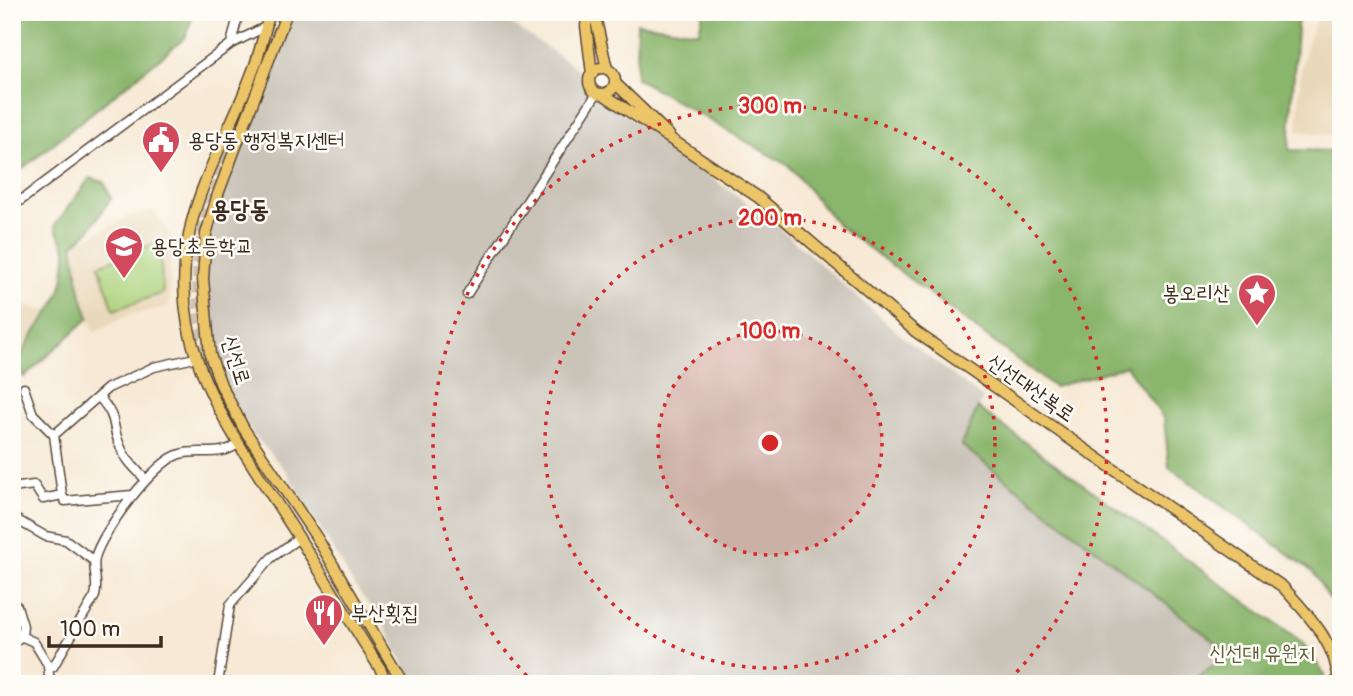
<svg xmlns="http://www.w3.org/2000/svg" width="1353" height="696" font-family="Pangolin,'Poor Story',sans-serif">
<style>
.built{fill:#ead8ba}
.industrial{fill:#cac3b8}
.green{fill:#aed37d;stroke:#747e4e;stroke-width:2}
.forest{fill:#8ab56c;stroke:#627045;stroke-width:2}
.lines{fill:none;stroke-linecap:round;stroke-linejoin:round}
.highway-tunnel{stroke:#d1c3b0;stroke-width:10;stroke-dasharray:10 5;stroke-linecap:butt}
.minor-casing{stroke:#574739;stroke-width:11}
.major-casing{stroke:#574739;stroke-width:13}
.minor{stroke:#fff;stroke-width:8}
.major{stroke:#ecc569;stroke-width:10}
.ring{fill:none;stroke:#d62828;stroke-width:3.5;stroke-dasharray:3.5 7}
.labels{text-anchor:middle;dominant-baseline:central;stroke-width:5;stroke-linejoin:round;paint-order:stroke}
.poi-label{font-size:21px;fill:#3b2a1e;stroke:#fdfcf7;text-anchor:start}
.street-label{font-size:21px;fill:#3b2a1e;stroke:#fdfcf7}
.park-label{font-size:21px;fill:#5e5d3a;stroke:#fdfcf7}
.quarter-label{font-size:24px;font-weight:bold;fill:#3b2a1e;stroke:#fdfcf7}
.centre{fill:#d62828;stroke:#fdfcf7;stroke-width:3.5}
.ring-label{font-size:21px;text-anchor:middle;font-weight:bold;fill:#d62828;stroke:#fdfcf7;stroke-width:5;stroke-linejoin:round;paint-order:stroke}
</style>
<rect width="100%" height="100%" fill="#fdfcf7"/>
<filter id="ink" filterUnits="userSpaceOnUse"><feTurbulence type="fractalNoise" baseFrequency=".0143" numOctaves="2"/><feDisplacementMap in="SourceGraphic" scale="14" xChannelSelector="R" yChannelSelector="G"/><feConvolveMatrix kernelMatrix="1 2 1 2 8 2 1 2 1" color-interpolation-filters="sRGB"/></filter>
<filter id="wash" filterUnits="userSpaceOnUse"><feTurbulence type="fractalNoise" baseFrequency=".00686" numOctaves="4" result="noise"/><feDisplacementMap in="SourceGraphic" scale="28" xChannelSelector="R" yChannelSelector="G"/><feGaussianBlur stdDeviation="1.57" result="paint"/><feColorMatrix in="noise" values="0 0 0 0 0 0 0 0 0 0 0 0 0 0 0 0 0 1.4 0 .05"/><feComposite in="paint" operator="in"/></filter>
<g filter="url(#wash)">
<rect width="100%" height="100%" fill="#f7e9d5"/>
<!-- built -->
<path class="built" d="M 1321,16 L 1341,17 L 1341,136 L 1297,131 L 1301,68 L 1313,26 Z
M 154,210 L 171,236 L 169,307 L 128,315 L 94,333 L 80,291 L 73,245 L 129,216 Z
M 12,302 L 55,313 L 62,327 L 12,373 Z"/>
<!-- industrial -->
<path class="industrial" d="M 291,12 L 493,12 L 574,66 L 614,106 L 776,225 L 904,338 L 983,398 L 961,445 L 1231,655 L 1187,684 L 414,684 L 382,621 L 356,588 L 286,471 L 253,434 L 224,388 L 214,355 L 205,291 L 208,233 Z"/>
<!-- green -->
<path class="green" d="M 159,242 L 163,293 L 114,310 L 99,265 Z"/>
<!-- forest -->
<path class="forest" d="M 12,12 L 194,12 L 185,38 L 12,177 Z
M 703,12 L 1298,12 L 1289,150 L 1341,151 L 1341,618 L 1313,572 L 1169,467 L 1164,419 L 1126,366 L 1054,387 L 838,225 L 789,166 L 636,78 L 637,23 L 699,32 Z
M 90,178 L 104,182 L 111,198 L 88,232 L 73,245 L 80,291 L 89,318 L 24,377 L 18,370 C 22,333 62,316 65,267 C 65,262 67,255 66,250 C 64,242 57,235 55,225 Z
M 978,408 L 1302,643 L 1325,675 L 1326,684 L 1187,684 L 1231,654 L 961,445 Z"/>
</g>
<g filter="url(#ink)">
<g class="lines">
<!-- highway-tunnel -->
<path class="highway-tunnel" d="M 210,367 C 195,328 194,265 203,224 L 279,12"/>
<defs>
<path id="minor" d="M 231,44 L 239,12
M 12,207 L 231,44 L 265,27
M 467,294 L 597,93
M 24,388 L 33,414 L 54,435
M 99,397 C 120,421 110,425 121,448 C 126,461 137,470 146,480
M 54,435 L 108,388 L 154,367 L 195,358
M 12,488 L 34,485 L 43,499 L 62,495 L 54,435
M 62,495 L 65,501 L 132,495
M 12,517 L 45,536 L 66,540 L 94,561
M 12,632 L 34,642 L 48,665 L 50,684
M 12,644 L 22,636 L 23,626 L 17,606
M 48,668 L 53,667 L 95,596 C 99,582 92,570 95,558 C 101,533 154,461 180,454 C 200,448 218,458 238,444
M 218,684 L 230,605 L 271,558 L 299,538"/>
<path id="major" d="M 270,12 C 264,32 260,54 252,73 C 233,124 204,173 191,225 C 163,343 224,420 283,513 C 317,565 348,618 381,670 L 386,684
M 287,12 L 218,194 L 206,234 L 203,279 L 210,355 L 221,385 L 244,429 L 317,538 L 404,684
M 588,12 L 586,26 L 592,74
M 594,12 L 607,69
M589 81a13 13 0 1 1 26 0a13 13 0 1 1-26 0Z
M 615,83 L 669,135
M 603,94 L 758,197 L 916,332 L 1283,587 C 1308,615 1337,643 1339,684"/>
</defs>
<!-- minor casing -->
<use href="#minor" class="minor-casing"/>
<!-- major casing -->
<use href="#major" class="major-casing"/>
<!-- minor -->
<use href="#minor" class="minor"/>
<!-- major -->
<use href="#major" class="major"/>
</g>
</g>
<!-- distance rings -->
<circle cx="770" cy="443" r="112" fill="#d62828" fill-opacity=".12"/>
<g class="ring">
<circle cx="770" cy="443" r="112"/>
<circle cx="770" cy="443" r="225"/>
<path d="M534 683A337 337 0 1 1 1006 683"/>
</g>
<!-- icons -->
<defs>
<symbol id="civic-pin" viewBox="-11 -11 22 30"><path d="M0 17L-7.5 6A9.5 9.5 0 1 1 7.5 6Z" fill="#d1495b" stroke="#fdfcf7"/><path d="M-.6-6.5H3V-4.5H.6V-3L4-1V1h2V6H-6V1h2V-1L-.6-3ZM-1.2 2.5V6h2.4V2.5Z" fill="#fff"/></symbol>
<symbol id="school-pin" viewBox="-11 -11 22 30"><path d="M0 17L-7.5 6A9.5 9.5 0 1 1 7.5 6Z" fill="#d1495b" stroke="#fdfcf7"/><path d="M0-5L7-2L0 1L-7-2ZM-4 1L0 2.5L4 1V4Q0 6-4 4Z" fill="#fff"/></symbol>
<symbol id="sight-pin" viewBox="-11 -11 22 30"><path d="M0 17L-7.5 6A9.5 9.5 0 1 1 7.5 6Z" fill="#d1495b" stroke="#fdfcf7"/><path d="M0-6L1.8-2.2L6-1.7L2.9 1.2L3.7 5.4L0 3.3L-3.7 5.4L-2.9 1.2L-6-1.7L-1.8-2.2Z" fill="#fff"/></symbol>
<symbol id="restaurant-pin" viewBox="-11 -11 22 30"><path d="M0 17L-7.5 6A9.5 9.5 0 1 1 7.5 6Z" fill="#d1495b" stroke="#fdfcf7"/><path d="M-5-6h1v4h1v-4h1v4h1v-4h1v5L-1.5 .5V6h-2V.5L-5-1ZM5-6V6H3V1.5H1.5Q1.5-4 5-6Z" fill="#fff"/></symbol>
</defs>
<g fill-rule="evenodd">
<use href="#civic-pin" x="139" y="118" width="44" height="60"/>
<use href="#school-pin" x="102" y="224" width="44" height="60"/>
<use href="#sight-pin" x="1235" y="271" width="44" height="60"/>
<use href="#restaurant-pin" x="302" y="591" width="44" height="60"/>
</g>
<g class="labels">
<!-- poi labels -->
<g class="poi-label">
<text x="188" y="140">용당동 행정복지센터</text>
<text x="151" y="246">용당초등학교</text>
<text x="1230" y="293" text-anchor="end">봉오리산</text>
<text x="351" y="613">부산횟집</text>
</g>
<!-- street labels -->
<g class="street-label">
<text transform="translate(236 360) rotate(73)">신선로</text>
<text transform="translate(1031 388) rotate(35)">신선대산복로</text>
</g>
<!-- park labels -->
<g class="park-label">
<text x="1262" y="653">신선대 유원지</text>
</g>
<!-- quarter labels -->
<g class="quarter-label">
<text x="240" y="209">용당동</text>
</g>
</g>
<circle cx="770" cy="443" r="10" class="centre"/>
<g class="ring-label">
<text x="770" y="113">300 m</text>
<text x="770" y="225">200 m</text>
<text x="770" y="338">100 m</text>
</g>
<!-- margin -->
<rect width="1353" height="696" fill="none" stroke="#fdfcf7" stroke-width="42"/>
<!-- scale -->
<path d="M49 636v10h112v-10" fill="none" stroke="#3b2a1e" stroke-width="3.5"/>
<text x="60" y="636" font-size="21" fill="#3b2a1e" stroke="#fdfcf7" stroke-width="5" paint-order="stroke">100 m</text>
</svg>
